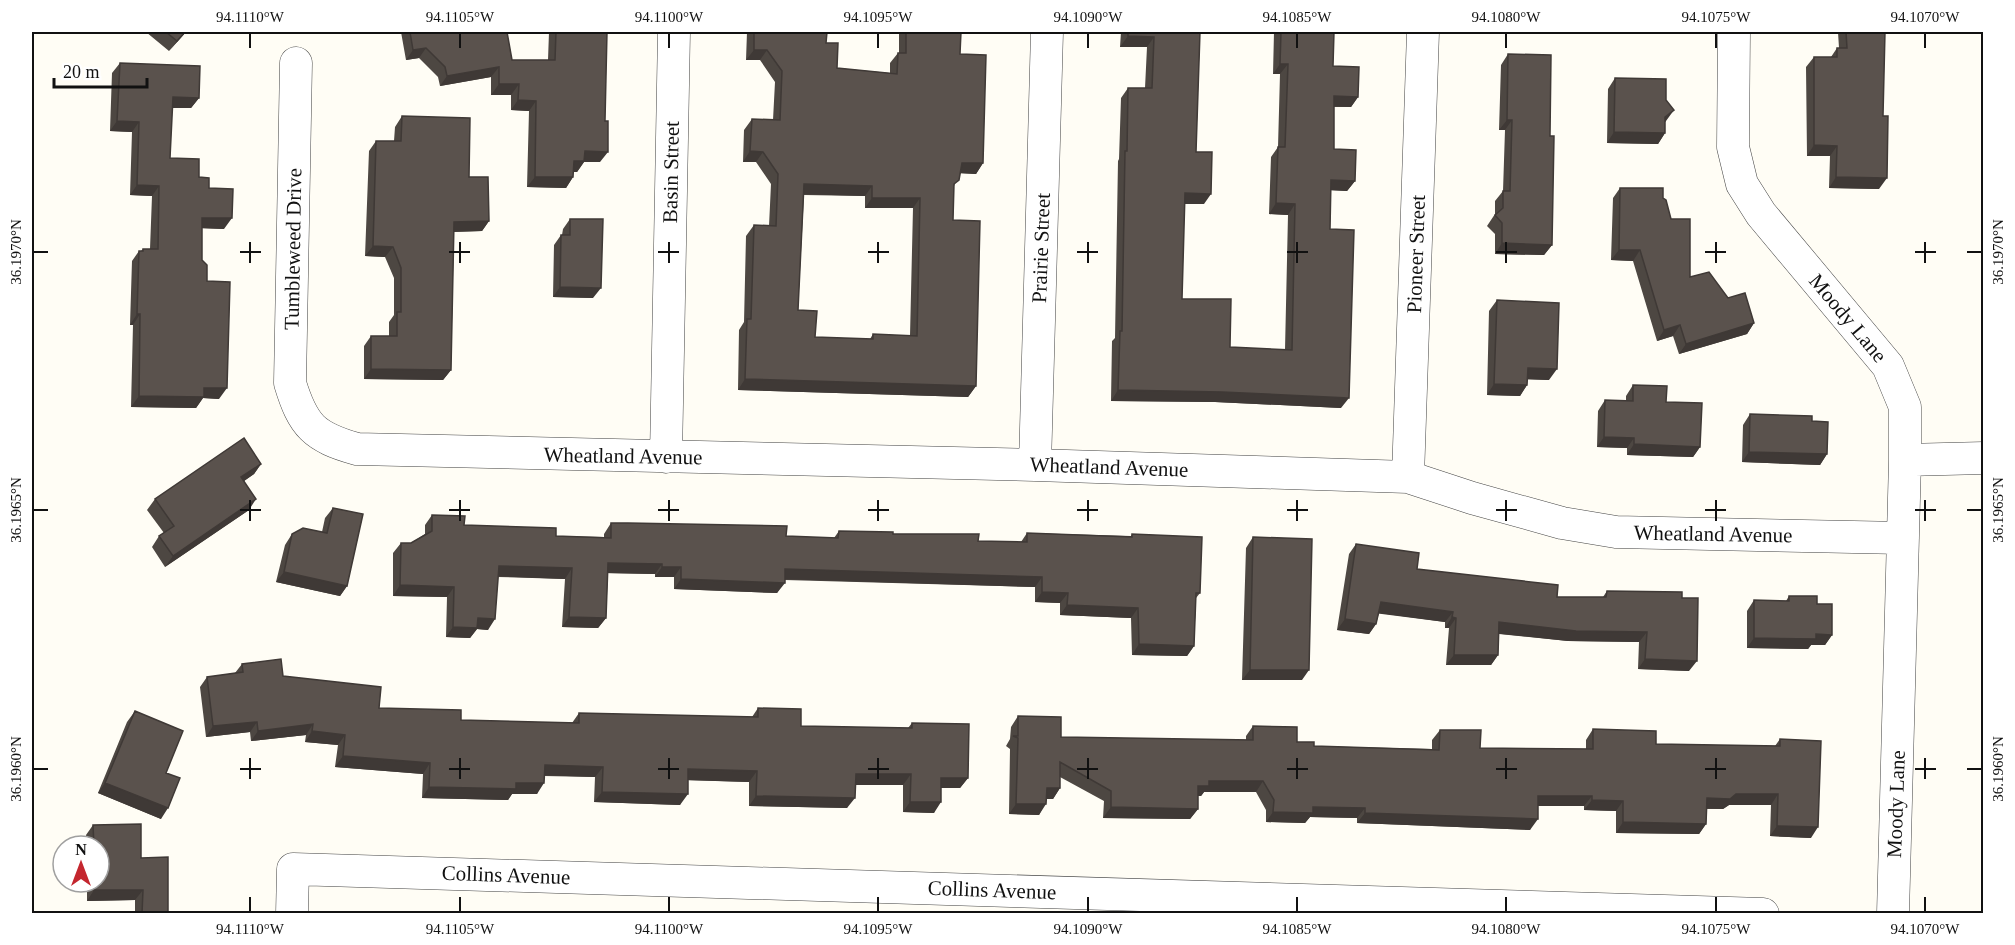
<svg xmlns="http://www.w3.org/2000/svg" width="2015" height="945" font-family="Georgia,serif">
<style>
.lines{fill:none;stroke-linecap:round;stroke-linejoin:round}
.minor-casing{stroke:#444;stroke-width:33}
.minor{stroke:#fff;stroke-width:32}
.wall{fill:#4d4742;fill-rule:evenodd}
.shaded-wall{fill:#3f3936}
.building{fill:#5a524d;stroke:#3f3936;stroke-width:1.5;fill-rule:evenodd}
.ticks{fill:none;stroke:#111;stroke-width:2}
.labels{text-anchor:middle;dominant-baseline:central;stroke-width:6;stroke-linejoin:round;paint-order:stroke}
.street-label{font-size:21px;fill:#111;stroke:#fff}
.neatline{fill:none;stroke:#111;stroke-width:2}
.ticks-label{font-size:15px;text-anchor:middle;fill:#111}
</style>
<rect width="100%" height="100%" fill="#fffdf5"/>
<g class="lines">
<defs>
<path id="minor" d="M 1734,32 L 1733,147 L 1742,184 L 1761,214 L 1888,366 L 1905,407 L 1905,460 L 1893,914
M 296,63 L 290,383 C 303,426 314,437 357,449 L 1035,465 L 1408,477 L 1472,498 L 1562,523 L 1616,532 L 1903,538
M 666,457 L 674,32
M 1905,460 L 1984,458
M 1035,465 L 1047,32
M 1408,477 L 1423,32
M 292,914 L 293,869 L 1763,914"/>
</defs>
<!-- minor casing -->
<use href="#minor" class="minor-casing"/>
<!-- minor -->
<use href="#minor" class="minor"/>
</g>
<!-- wall -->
<path class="wall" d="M 146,32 L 186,32 L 169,51 Z
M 401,32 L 507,32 L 512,60 L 548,60 L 549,32 L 607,32 L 600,162 L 584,162 L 577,172 L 573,172 L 573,177 L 566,188 L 527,187 L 529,111 L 511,110 L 511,95 L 491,95 L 491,77 L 440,86 L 438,77 L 419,58 L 406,60 Z
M 747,32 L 827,32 L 826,43 L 837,68 L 890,73 L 890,63 L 898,53 L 899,53 L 899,32 L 961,32 L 960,54 L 983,163 L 976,174 L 960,173 L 954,186 L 953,220 L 976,386 L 968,397 L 738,390 L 739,330 L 744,322 L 746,236 L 754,225 L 769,226 L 771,184 L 756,162 L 743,162 L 744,130 L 752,119 L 773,120 L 775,82 L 760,60 L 746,60 ZM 804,195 L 865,196 L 865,208 L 913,208 L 910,336 L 873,334 L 870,339 L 815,337 L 798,310 Z
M 1121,32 L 1200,32 L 1196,152 L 1204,204 L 1184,204 L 1182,299 L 1230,347 L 1285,350 L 1288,215 L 1269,214 L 1271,157 L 1278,147 L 1280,74 L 1273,74 L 1274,32 L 1334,32 L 1333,66 L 1358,97 L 1351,107 L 1334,107 L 1334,149 L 1355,181 L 1347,191 L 1331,190 L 1330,229 L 1341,408 L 1215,402 L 1111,401 L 1112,341 L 1115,338 L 1118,161 L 1119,159 L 1121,98 L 1128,88 L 1145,88 L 1147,47 L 1120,47 Z
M 1838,32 L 1885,32 L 1879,189 L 1829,188 L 1830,156 L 1807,156 L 1806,67 L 1814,57 L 1831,57 L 1837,48 L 1839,48 Z
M 1508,54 L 1550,136 L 1552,245 L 1544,255 L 1495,254 L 1495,234 L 1487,226 L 1495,214 L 1495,201 L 1503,191 L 1505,130 L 1499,130 L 1501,65 Z
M 120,63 L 199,98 L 191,108 L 172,108 L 170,158 L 199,177 L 209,188 L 224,229 L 202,228 L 202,260 L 207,281 L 219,399 L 203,398 L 196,408 L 131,407 L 133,325 L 130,325 L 132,261 L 139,251 L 141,251 L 143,249 L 150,249 L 152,196 L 130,195 L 132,132 L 110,131 L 112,73 Z
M 1615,78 L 1666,100 L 1666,121 L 1665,122 L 1665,133 L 1658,144 L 1607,143 L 1608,89 Z
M 402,116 L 469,177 L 489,221 L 482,231 L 454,232 L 451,370 L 443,380 L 364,379 L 364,346 L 371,336 L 389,336 L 389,322 L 394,315 L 394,278 L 385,257 L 365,256 L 369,151 L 376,141 L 394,141 L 395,127 Z
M 1620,188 L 1663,198 L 1671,219 L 1690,277 L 1728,298 L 1754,323 L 1747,334 L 1679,354 L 1673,336 L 1657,341 L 1633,261 L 1611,260 L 1613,198 Z
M 570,219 L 593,298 L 553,297 L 554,245 L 561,235 L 562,235 L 563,229 Z
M 1497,300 L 1549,380 L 1527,379 L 1527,385 L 1520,396 L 1487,395 L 1489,311 Z
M 1633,385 L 1666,402 L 1700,447 L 1693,457 L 1627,455 L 1627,448 L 1597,447 L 1598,411 L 1605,400 L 1626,401 L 1626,396 Z
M 1750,414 L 1812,421 L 1827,454 L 1820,465 L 1742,462 L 1743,425 Z
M 261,464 L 254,474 L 244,481 L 249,510 L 165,567 L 152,547 L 159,536 L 164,533 L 147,510 L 155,499 Z
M 333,508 L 347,586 L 340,596 L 276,582 L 285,545 L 292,534 L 322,532 L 325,518 Z
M 432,515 L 464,525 L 556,536 L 604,537 L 604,534 L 611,523 L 786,536 L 834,538 L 839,531 L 893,534 L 978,541 L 1021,542 L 1027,533 L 1131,536 L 1132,534 L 1200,593 L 1196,598 L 1194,646 L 1187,656 L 1132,655 L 1131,618 L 1060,615 L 1060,603 L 1035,602 L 1035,587 L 785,580 L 777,593 L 674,589 L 674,577 L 655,577 L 655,574 L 608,573 L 606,618 L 598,628 L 562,627 L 565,579 L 498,577 L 488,630 L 477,629 L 470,638 L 446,637 L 447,597 L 393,596 L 393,553 L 401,543 L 411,543 L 425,534 L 425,525 Z
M 1253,537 L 1302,680 L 1242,680 L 1246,548 Z
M 1356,544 L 1417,569 L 1557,597 L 1603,597 L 1607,591 L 1682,598 L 1689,671 L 1638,669 L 1639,642 L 1568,641 L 1499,634 L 1498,655 L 1491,665 L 1446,665 L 1449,628 L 1445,628 L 1445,622 L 1379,613 L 1376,624 L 1369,634 L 1337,630 L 1349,554 Z
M 1789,596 L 1817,604 L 1832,635 L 1825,645 L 1811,645 L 1808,649 L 1747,648 L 1747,611 L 1754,600 L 1786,601 Z
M 242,664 L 379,708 L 461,720 L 572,723 L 579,713 L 752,717 L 758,708 L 801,726 L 908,728 L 912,723 L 968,778 L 960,788 L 941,788 L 934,813 L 903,812 L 903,785 L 855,785 L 847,808 L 749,806 L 749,782 L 688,780 L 680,805 L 594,802 L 595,777 L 544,776 L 537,794 L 512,794 L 508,800 L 422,798 L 423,774 L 335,767 L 338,745 L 305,742 L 306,735 L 251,741 L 250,732 L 206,737 L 200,687 L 207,677 L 235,673 Z
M 135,711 L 166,773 L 161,819 L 98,793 L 127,722 Z
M 1018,716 L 1061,737 L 1246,740 L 1246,736 L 1253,726 L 1297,742 L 1314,746 L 1432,749 L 1432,740 L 1440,730 L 1480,748 L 1586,749 L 1586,740 L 1593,729 L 1656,744 L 1775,746 L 1780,739 L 1811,838 L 1770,836 L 1771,805 L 1729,805 L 1723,809 L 1707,809 L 1706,824 L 1699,834 L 1616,833 L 1616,811 L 1584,810 L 1584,806 L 1538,806 L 1530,830 L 1357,823 L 1357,818 L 1310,817 L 1305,823 L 1266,822 L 1266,810 L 1256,792 L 1204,792 L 1201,796 L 1198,796 L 1198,809 L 1190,819 L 1103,818 L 1104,801 L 1060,777 L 1060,788 L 1053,799 L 1047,799 L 1039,815 L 1009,814 L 1010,749 L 1006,746 L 1010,739 L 1011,727 Z
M 93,825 L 141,858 L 168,914 L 135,914 L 135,900 L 87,901 L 87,882 L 99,882 L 99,846 L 86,846 L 86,835 Z"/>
<!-- shaded-wall -->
<path class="shaded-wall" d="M 185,32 L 186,32 L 169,51 L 177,41 Z
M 1128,36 L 1154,37 L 1147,47 L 1120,47 Z
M 426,48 L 419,58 L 406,60 L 413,50 Z
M 754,50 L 767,50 L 760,60 L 746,60 Z
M 1280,64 L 1288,64 L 1280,74 L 1273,74 Z
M 499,67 L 491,77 L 440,86 L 447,76 Z
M 499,84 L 519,84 L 511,95 L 491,95 Z
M 1334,96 L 1358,97 L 1351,107 L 1327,106 Z
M 173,97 L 199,98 L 191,108 L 166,108 Z
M 518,100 L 536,101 L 529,111 L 511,110 Z
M 1674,110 L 1666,121 L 1658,127 L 1665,117 Z
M 1507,120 L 1512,120 L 1505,130 L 1499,130 Z
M 117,121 L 139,122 L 132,132 L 110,131 Z
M 1614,132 L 1665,133 L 1658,144 L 1607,143 Z
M 1814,145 L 1837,146 L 1830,156 L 1807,156 Z
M 585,151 L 608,152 L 600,162 L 584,162 L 577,172 L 566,172 L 574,161 Z
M 750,151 L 763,152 L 756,162 L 743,162 Z
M 962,163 L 983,163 L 976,174 L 955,173 Z
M 535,177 L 573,177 L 566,188 L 527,187 Z
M 1836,177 L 1887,178 L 1879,189 L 1829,188 Z
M 1331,180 L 1355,181 L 1347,191 L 1324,190 Z
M 804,184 L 872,186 L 865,196 L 797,194 Z
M 137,185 L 159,186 L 152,196 L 130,195 Z
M 1185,193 L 1211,194 L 1204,204 L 1177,204 Z
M 872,198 L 920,198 L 913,208 L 865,208 Z
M 1276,203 L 1295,204 L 1288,215 L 1269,214 Z
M 202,218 L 232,218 L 224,229 L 195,228 Z
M 489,221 L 482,231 L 447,232 L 454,222 Z
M 1502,243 L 1552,245 L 1544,255 L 1495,254 Z
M 373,246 L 393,247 L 385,257 L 365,256 Z
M 1619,250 L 1640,250 L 1633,261 L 1611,260 Z
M 560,287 L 601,288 L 593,298 L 553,297 Z
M 137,314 L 140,314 L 133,325 L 130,325 Z
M 1754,323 L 1747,334 L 1679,354 L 1686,344 Z
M 1680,325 L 1673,336 L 1657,341 L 1664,330 Z
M 1528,368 L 1557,369 L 1549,380 L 1520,379 Z
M 371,369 L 451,370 L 443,380 L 364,379 Z
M 745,379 L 976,386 L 968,397 L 738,390 Z
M 1494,384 L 1527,385 L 1520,396 L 1487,395 Z
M 204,388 L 227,388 L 219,399 L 203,398 L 196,408 L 131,407 L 139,396 Z
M 1118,390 L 1222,392 L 1349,398 L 1341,408 L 1215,402 L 1111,401 Z
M 1604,437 L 1634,438 L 1627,448 L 1597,447 Z
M 1634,444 L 1700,447 L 1693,457 L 1627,455 Z
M 1749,452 L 1827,454 L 1820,465 L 1742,462 Z
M 261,464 L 254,474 L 234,488 L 241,477 Z
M 256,499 L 249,510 L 165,567 L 173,556 Z
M 608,563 L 662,564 L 655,574 L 601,573 Z
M 499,566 L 572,568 L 565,579 L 492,576 Z
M 662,567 L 681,567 L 674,577 L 655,577 Z
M 785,569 L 1042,577 L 1035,587 L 778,579 Z
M 284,572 L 347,586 L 340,596 L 276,582 Z
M 681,579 L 785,583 L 777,593 L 674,589 Z
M 400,585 L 454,587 L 447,597 L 393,596 Z
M 1042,592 L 1068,593 L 1060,603 L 1035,602 Z
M 1381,602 L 1453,612 L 1445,622 L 1374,613 Z
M 1067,605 L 1138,608 L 1131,618 L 1060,615 Z
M 569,617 L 606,618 L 598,628 L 562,627 Z
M 1452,617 L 1456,618 L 1449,628 L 1445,628 Z
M 478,618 L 495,619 L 488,630 L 477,629 L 470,638 L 446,637 L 453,627 Z
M 1345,619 L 1376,624 L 1369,634 L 1337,630 Z
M 1499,622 L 1647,632 L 1639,642 L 1568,641 L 1492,633 Z
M 1816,634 L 1832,635 L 1825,645 L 1811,645 L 1808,649 L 1747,648 L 1754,638 Z
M 1139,644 L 1194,646 L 1187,656 L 1132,655 Z
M 1454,655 L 1498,655 L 1491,665 L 1446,665 Z
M 1645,659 L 1697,661 L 1689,671 L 1638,669 Z
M 1250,670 L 1309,670 L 1302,680 L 1242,680 Z
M 257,722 L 250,732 L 206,737 L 213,726 Z
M 313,724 L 306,735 L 251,741 L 258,731 Z
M 312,731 L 345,735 L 338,745 L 305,742 Z
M 343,756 L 430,763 L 423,774 L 335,767 Z
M 545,765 L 603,767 L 595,777 L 537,775 Z
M 688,769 L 757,771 L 749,782 L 681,780 Z
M 856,774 L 911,774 L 903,785 L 848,785 Z
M 941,778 L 968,778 L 960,788 L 934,788 Z
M 1209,781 L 1263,781 L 1256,792 L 1204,792 L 1201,796 L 1191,796 L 1198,786 Z
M 105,783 L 168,808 L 161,819 L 98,793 Z
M 516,783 L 544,783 L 537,794 L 512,794 L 508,800 L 422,798 L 429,787 Z
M 1047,788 L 1060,788 L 1053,799 L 1040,799 Z
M 602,792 L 688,794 L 680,805 L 594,802 Z
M 1736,794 L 1778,794 L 1771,805 L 1729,805 L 1723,809 L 1700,808 L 1707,798 Z
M 756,796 L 855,798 L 847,808 L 749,806 Z
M 1538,796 L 1592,796 L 1584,806 L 1531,806 Z
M 1592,800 L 1623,801 L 1616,811 L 1584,810 Z
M 910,802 L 941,802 L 934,813 L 903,812 Z
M 1016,804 L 1046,804 L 1039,815 L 1009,814 Z
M 1111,807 L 1198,809 L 1190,819 L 1103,818 Z
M 1313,807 L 1365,808 L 1357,818 L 1310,817 L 1305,823 L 1266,822 L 1273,812 Z
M 1365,813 L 1538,819 L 1530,830 L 1357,823 Z
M 1623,822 L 1706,824 L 1699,834 L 1616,833 Z
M 1777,826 L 1818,827 L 1811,838 L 1770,836 Z
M 94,890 L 143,890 L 135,900 L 87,901 Z"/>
<!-- building -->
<path class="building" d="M 166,32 L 185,32 L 177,41 Z
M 410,32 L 507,32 L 512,60 L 555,60 L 556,32 L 607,32 L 605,121 L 608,121 L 608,152 L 585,151 L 584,161 L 574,161 L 573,177 L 535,177 L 536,101 L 518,100 L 519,84 L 499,84 L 499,67 L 447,76 L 445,67 L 426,48 L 413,50 Z
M 754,32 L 827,32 L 826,43 L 838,43 L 837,68 L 897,74 L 898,53 L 906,53 L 906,32 L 961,32 L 960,54 L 986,55 L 983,163 L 962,163 L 959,180 L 954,184 L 953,220 L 980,221 L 976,386 L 745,379 L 747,319 L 751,319 L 754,225 L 776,226 L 778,174 L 763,152 L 750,151 L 752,119 L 780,120 L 782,71 L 767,50 L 754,50 ZM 804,184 L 872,186 L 872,198 L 920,198 L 917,336 L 873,334 L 873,339 L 815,337 L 817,311 L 798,310 Z
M 1128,32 L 1200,32 L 1196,152 L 1212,152 L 1211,194 L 1185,193 L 1182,299 L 1231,299 L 1230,347 L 1292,350 L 1295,204 L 1276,203 L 1278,147 L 1285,147 L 1288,64 L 1280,64 L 1281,32 L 1334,32 L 1333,66 L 1359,67 L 1358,97 L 1334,96 L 1334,149 L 1356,150 L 1355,181 L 1331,180 L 1330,229 L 1354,230 L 1349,398 L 1222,392 L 1118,390 L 1120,331 L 1122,331 L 1125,151 L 1127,151 L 1128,88 L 1152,88 L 1154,37 L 1128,36 Z
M 1846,32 L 1885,32 L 1883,116 L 1888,116 L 1887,178 L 1836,177 L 1837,146 L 1814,145 L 1814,57 L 1837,57 L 1837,48 L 1847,48 Z
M 1508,54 L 1551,55 L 1550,136 L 1554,136 L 1552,245 L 1502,243 L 1502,223 L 1495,215 L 1503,208 L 1503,191 L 1510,191 L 1512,120 L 1507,120 Z
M 120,63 L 200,66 L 199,98 L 173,97 L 170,158 L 199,159 L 199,177 L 209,178 L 209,188 L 233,189 L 232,218 L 202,218 L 202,260 L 207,265 L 207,281 L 230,282 L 227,388 L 204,388 L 204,397 L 139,396 L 140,314 L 137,314 L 139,251 L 143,251 L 143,249 L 158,249 L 159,186 L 137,185 L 139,122 L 117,121 Z
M 1615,78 L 1666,79 L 1666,100 L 1674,110 L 1665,117 L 1665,133 L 1614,132 Z
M 402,116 L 470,118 L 469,177 L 488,177 L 489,221 L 454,222 L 451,370 L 371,369 L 371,336 L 397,336 L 397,312 L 401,312 L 401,268 L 393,247 L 373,246 L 376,141 L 401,141 Z
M 1620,188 L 1663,188 L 1663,198 L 1666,200 L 1671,219 L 1690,219 L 1690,277 L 1709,272 L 1728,298 L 1745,293 L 1754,323 L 1686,344 L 1680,325 L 1664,330 L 1640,250 L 1619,250 Z
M 570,219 L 603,219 L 601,288 L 560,287 L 561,235 L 570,235 Z
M 1497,300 L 1559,303 L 1557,369 L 1528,368 L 1527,385 L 1494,384 Z
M 1633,385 L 1667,386 L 1666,402 L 1702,403 L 1700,447 L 1634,444 L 1634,438 L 1604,437 L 1605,400 L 1633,401 Z
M 1750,414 L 1812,416 L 1812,421 L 1828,422 L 1827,454 L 1749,452 Z
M 244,438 L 261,464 L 241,477 L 256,499 L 173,556 L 159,536 L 174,526 L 155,499 Z
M 333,508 L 363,514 L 347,586 L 284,572 L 292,534 L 303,528 L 327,533 Z
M 432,515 L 465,516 L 464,525 L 556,528 L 556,536 L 611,538 L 611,523 L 628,523 L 787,526 L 786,536 L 838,538 L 839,531 L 893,532 L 893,534 L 979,534 L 978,541 L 1027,542 L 1027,533 L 1132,537 L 1132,534 L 1202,537 L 1200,593 L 1196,593 L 1194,646 L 1139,644 L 1138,608 L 1067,605 L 1068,593 L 1042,592 L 1042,577 L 785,569 L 785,583 L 681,579 L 681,567 L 662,567 L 662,564 L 608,563 L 606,618 L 569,617 L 572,568 L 499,566 L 495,619 L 478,618 L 477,628 L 453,627 L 454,587 L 400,585 L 401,543 L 411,543 L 432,531 Z
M 1253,537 L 1312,539 L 1309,670 L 1250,670 Z
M 1356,544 L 1419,553 L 1417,569 L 1558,585 L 1557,597 L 1606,597 L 1607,591 L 1682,592 L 1682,598 L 1698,598 L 1697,661 L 1645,659 L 1647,632 L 1576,631 L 1499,622 L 1498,655 L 1454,655 L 1456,618 L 1452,617 L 1453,612 L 1381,602 L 1376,624 L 1345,619 Z
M 1789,596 L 1817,596 L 1817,604 L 1832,604 L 1832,635 L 1816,634 L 1816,639 L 1754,638 L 1754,600 L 1789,601 Z
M 281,659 L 283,676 L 381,687 L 379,708 L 461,710 L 461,720 L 579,723 L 579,713 L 758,717 L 758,708 L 801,709 L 801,726 L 912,728 L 912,723 L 969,724 L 968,778 L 941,778 L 941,802 L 910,802 L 911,774 L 856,774 L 855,798 L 756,796 L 757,771 L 688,769 L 688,794 L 602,792 L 603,767 L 545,765 L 544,783 L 516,783 L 516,789 L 429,787 L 430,763 L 343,756 L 345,735 L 312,731 L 313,724 L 258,731 L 257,722 L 213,726 L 207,677 L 243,672 L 242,664 Z
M 135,711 L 183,731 L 166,773 L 180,778 L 168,808 L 105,783 Z
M 1018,716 L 1061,717 L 1061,737 L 1253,740 L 1253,726 L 1297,727 L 1297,742 L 1314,742 L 1314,746 L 1439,750 L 1440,730 L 1481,730 L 1480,748 L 1593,749 L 1593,729 L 1656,731 L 1656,744 L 1780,746 L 1780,739 L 1821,741 L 1818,827 L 1777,826 L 1778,794 L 1736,794 L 1730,799 L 1707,798 L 1706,824 L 1623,822 L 1623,801 L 1592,800 L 1592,796 L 1538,796 L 1538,819 L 1365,813 L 1365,808 L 1313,807 L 1313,813 L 1273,812 L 1274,800 L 1263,781 L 1209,781 L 1209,786 L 1198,786 L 1198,809 L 1111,807 L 1111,791 L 1060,762 L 1060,788 L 1047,788 L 1046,804 L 1016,804 L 1018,738 L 1013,736 L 1018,736 Z
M 141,824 L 141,858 L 168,857 L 168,914 L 142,914 L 143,890 L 94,890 L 94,882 L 99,882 L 99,846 L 94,846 L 93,825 Z"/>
<!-- ticks -->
<path class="ticks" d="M 250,33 L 250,48M 460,33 L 460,48M 669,33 L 669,48M 878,33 L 878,48M 1088,33 L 1088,48M 1297,33 L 1297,48M 1506,33 L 1506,48M 1716,33 L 1716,48M 1925,33 L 1925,48M 250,242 L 250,263M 460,242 L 460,263M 669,242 L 669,263M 878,242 L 878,263M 1088,242 L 1088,263M 1297,242 L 1297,263M 1506,242 L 1506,263M 1716,242 L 1716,263M 1925,242 L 1925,263M 33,252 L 48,252M 240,252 L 261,252M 449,252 L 470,252M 658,252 L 679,252M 868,252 L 889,252M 1077,252 L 1098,252M 1287,252 L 1308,252M 1496,252 L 1517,252M 1705,252 L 1726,252M 1915,252 L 1936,252M 1967,252 L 1982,252M 250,500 L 250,521M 460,500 L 460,521M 669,500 L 669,521M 878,500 L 878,521M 1088,500 L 1088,521M 1297,500 L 1297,521M 1506,500 L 1506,521M 1716,500 L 1716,521M 1925,500 L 1925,521M 33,510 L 48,510M 240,510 L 261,510M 449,510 L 470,510M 658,510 L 679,510M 868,510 L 889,510M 1077,510 L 1098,510M 1287,510 L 1308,510M 1496,510 L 1517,510M 1705,510 L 1726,510M 1915,510 L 1936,510M 1967,510 L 1982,510M 250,758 L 250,779M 460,758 L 460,779M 669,758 L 669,779M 878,758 L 878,779M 1088,758 L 1088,779M 1297,758 L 1297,779M 1506,758 L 1506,779M 1716,758 L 1716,779M 1925,758 L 1925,779M 33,769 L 48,769M 240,769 L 261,769M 449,769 L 470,769M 658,769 L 679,769M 868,769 L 889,769M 1077,769 L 1098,769M 1287,769 L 1308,769M 1496,769 L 1517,769M 1705,769 L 1726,769M 1915,769 L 1936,769M 1967,769 L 1982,769M 250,897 L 250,912M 460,897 L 460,912M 669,897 L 669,912M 878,897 L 878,912M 1088,897 L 1088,912M 1297,897 L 1297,912M 1506,897 L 1506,912M 1716,897 L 1716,912M 1925,897 L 1925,912"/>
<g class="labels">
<!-- street labels -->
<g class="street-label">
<text transform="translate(671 172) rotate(-89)">Basin Street</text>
<text transform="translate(1041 248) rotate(-88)">Prairie Street</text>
<text transform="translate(293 249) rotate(-89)">Tumbleweed Drive</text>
<text transform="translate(1416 254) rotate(-88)">Pioneer Street</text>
<text transform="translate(1848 318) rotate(50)">Moody Lane</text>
<text transform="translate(623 456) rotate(1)">Wheatland Avenue</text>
<text transform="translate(1109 467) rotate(2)">Wheatland Avenue</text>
<text transform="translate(1713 534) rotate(1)">Wheatland Avenue</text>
<text transform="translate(1896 804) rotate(-88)">Moody Lane</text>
<text transform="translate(506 875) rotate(2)">Collins Avenue</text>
<text transform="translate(992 890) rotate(2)">Collins Avenue</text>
</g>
</g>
<!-- border -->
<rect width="2015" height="945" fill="none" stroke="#ffffff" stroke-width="66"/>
<!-- north arrow -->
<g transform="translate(81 864)"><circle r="28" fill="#ffffff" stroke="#a0a0a0" stroke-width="1.5"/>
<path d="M0-4.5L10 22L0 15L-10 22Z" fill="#c4262e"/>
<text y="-9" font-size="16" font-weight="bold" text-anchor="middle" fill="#111111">N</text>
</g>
<!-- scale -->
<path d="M54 78v9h93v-9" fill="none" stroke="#111111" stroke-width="3"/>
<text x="63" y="78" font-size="18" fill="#111111" stroke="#ffffff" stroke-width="4.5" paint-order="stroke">20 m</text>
<rect x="33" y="33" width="1949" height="879" class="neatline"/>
<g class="ticks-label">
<text x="250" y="22">94.1110°W</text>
<text x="460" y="22">94.1105°W</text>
<text x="669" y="22">94.1100°W</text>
<text x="878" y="22">94.1095°W</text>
<text x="1088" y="22">94.1090°W</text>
<text x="1297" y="22">94.1085°W</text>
<text x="1506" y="22">94.1080°W</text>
<text x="1716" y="22">94.1075°W</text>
<text x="1925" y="22">94.1070°W</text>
<text transform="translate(16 252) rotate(-90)" y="5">36.1970°N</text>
<text transform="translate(1998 252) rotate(-90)" y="5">36.1970°N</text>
<text transform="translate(16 510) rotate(-90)" y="5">36.1965°N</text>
<text transform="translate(1998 510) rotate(-90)" y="5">36.1965°N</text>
<text transform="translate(16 769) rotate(-90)" y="5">36.1960°N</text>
<text transform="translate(1998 769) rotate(-90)" y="5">36.1960°N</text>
<text x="250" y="934">94.1110°W</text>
<text x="460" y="934">94.1105°W</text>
<text x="669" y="934">94.1100°W</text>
<text x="878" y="934">94.1095°W</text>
<text x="1088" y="934">94.1090°W</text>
<text x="1297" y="934">94.1085°W</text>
<text x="1506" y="934">94.1080°W</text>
<text x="1716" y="934">94.1075°W</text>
<text x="1925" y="934">94.1070°W</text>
</g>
</svg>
